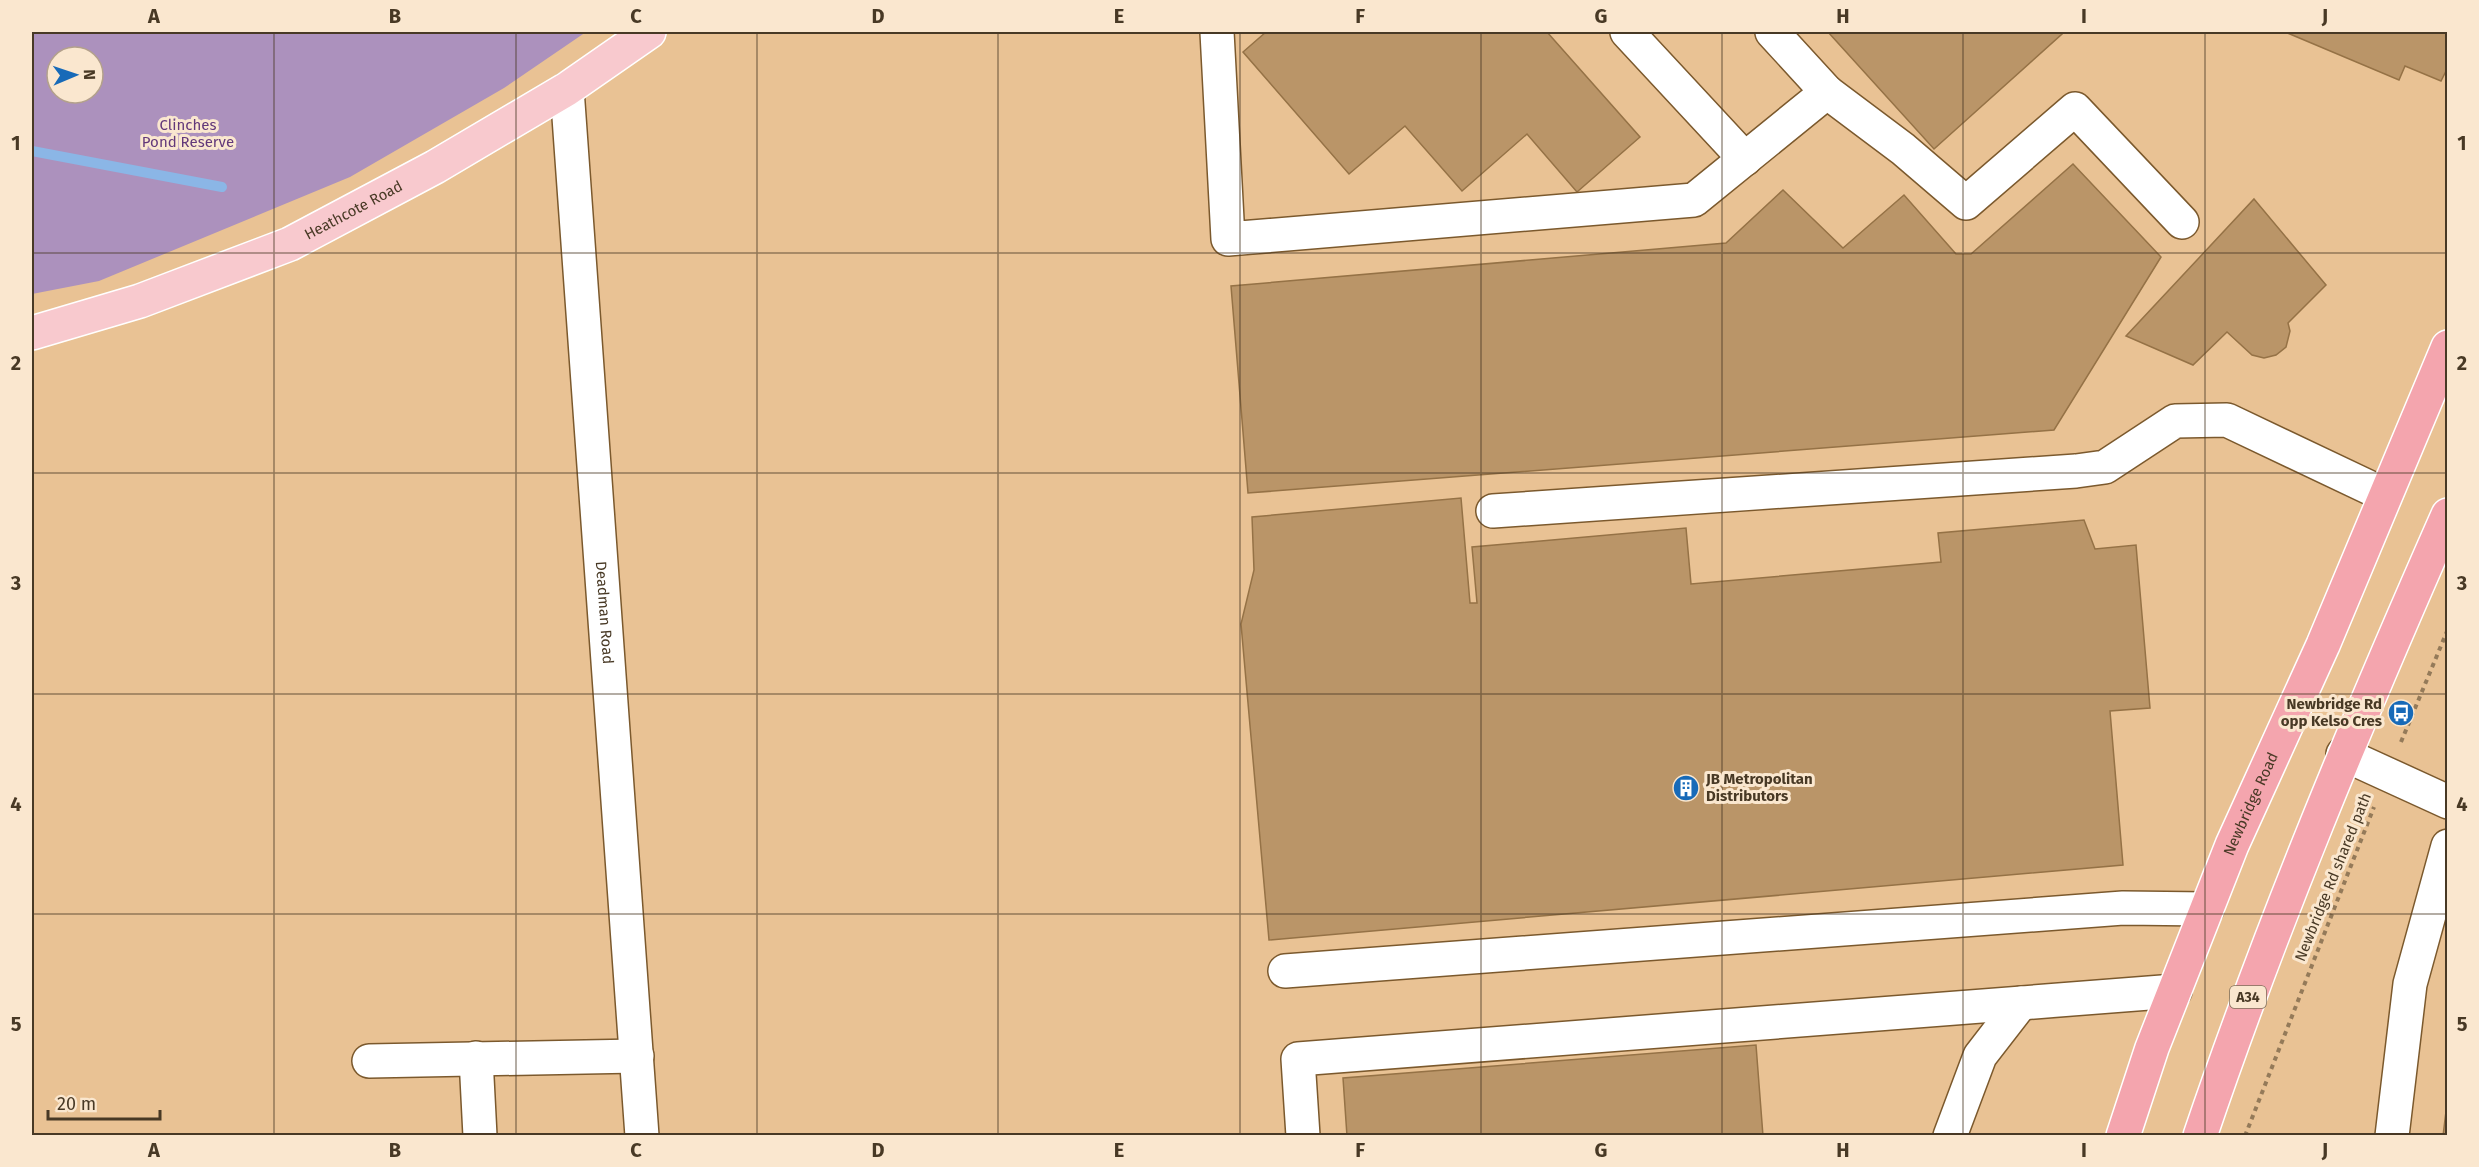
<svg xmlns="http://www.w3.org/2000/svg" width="2479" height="1167" font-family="'Fira Sans',sans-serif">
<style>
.green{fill:#ac91bd;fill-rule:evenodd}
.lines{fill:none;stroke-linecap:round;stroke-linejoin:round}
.stream{stroke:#8bb6e6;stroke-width:10}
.building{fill:#ba9568;stroke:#957246;stroke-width:1.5}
.minor-casing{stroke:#7b592d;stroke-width:36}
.major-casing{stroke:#fff;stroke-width:36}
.highway-casing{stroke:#fff;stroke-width:36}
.path{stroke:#947a59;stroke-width:4;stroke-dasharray:4.5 4.5;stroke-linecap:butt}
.minor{stroke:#fff;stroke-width:33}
.major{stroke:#f8c9ce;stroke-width:33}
.highway{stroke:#f4a5ae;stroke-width:33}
.grid{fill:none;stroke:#483925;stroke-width:1.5;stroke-opacity:0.55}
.labels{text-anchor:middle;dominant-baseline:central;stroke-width:6;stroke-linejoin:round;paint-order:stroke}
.shield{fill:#fae7cf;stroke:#7d6d58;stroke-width:1.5}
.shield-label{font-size:14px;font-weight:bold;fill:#483925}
.park-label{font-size:15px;fill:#62387a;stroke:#fae7cf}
.street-label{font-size:15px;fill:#483925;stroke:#fae7cf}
.poi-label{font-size:15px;font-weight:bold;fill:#483925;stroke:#fae7cf;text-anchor:end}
.neatline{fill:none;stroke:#483925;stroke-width:2}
.grid-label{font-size:20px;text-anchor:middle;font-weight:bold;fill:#483925}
</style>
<rect width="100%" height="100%" fill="#e9c294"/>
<!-- green -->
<path class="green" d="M 32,32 L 586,32 L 504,88 L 350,177 L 99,281 L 32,294 ZM 57,57 L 93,57 L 93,93 L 57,93 Z"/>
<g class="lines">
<!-- stream -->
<path class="stream" d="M 32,151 L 222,187"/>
</g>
<!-- building -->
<path class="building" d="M 1266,32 L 1547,32 L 1640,137 L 1577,192 L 1527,134 L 1462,191 L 1405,126 L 1349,174 L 1243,52 Z
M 1828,32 L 2059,32 L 2062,34 L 1934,149 Z
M 2285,32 L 2448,32 L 2448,67 L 2441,81 L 2405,66 L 2399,80 Z
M 2073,164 L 2161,257 L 2054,430 L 1248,493 L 1231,286 L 1726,243 L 1783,190 L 1843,248 L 1904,195 L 1956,254 L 1971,254 Z
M 2254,199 L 2326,285 L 2288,323 L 2290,331 L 2286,347 L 2276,355 L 2264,358 L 2252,355 L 2227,332 L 2193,365 L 2126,336 Z
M 1461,498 L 1470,603 L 1477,603 L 1472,547 L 1686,528 L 1691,584 L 1941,562 L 1938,533 L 2084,520 L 2095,549 L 2136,545 L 2150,708 L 2110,711 L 2123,865 L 1269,940 L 1241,624 L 1254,570 L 1252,517 Z
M 1756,1045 L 1763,1136 L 1347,1136 L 1343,1078 Z
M 2448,1095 L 2448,1136 L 2443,1136 Z"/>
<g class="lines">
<defs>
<g id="minor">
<path d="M 1217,32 L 1228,239 L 1694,200 L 1827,92 L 1772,32"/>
<path d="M 1627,32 L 1745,159"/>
<path id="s1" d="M 567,89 L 642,1136"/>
<path d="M 1827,92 L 1903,149 L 1966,203 L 2075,109 L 2182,222"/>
<path d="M 1493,511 L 2076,471 L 2105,467 L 2175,421 L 2227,420 L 2385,495"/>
<path d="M 2343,754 L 2448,802"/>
<path d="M 1285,971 L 2123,908 L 2207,909"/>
<path d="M 476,1058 L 480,1136"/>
<path d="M 369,1061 L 637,1056"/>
<path d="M 1303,1136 L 1298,1059 L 2175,991"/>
<path d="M 1950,1136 L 1980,1056 L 2021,1003"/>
<path d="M 2392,1136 L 2410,984 L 2448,846"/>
</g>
<g id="major">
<path id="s2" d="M 32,333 L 140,301 L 290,244 L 435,167 L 567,89 L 649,32"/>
</g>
<g id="highway">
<path id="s3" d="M 2123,1136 L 2152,1048 L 2232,845 L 2323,645 L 2448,347"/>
<path d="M 2200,1136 C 2272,924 2358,719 2448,515"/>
</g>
</defs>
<!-- minor casing -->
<use href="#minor" class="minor-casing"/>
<!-- major casing -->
<use href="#major" class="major-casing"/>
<!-- highway casing -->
<use href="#highway" class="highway-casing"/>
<!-- path -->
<path class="path" d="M 2401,742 L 2448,629
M 2245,1136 L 2374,807"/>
<!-- minor -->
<use href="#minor" class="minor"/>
<!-- major -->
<use href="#major" class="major"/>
<!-- highway -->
<use href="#highway" class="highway"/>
</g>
<!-- grid -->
<path class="grid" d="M 274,32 L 274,1136M 516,32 L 516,1136M 757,32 L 757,1136M 998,32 L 998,1136M 1240,32 L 1240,1136M 1481,32 L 1481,1136M 1722,32 L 1722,1136M 1963,32 L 1963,1136M 2205,32 L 2205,1136M 32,253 L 2448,253M 32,473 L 2448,473M 32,694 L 2448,694M 32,914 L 2448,914"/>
<!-- icons -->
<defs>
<symbol id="bus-disc" viewBox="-11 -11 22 22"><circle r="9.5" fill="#176ab8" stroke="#fae7cf"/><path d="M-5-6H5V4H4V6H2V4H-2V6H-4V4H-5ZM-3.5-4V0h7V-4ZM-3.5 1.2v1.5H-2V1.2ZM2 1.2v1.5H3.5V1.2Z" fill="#fff"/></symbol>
<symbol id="building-disc" viewBox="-11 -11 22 22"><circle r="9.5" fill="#176ab8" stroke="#fae7cf"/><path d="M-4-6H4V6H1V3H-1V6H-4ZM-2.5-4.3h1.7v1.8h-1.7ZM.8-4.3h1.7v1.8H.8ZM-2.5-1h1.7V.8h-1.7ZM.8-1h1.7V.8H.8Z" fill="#fff"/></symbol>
</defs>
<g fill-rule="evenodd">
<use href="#bus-disc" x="2386" y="698" width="30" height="30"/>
<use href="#building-disc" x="1671" y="773" width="30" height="30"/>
</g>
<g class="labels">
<!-- shield labels -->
<rect class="shield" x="2230" y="986" width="36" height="22" rx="4.5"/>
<g class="shield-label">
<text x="2248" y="997">A34</text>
</g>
<!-- park labels -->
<g class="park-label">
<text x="188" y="125">Clinches<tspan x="188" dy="17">Pond Reserve</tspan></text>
</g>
<!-- street labels -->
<g class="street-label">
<text stroke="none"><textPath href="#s2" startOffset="345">Heathcote Road</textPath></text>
<text stroke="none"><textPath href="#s1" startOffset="525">Deadman Road</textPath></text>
<text stroke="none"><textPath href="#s3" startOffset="356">Newbridge Road</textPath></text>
<text transform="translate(2333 877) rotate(-68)">Newbridge Rd shared path</text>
</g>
<!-- poi labels -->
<g class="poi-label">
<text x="2382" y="704">Newbridge Rd<tspan x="2382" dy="17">opp Kelso Cres</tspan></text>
<text x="1706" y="779" text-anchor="start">JB Metropolitan<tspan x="1706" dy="17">Distributors</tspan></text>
</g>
</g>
<!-- border -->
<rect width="2479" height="1167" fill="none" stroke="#fae7cf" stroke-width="66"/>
<!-- north arrow -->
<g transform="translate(75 75) rotate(88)"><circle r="28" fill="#fae7cf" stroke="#b3a18b" stroke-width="1.5"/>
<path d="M0-4.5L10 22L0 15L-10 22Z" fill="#176ab8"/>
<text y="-9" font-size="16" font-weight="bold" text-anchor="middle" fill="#483925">N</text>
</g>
<!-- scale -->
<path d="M48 1110v9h112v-9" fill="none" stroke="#483925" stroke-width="3"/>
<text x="57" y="1110" font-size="18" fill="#483925" stroke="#fae7cf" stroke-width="4.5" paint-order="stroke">20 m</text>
<rect x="33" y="33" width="2413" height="1101" class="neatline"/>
<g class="grid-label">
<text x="154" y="23">A</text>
<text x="395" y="23">B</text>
<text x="636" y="23">C</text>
<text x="878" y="23">D</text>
<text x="1119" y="23">E</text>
<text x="1360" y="23">F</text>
<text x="1601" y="23">G</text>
<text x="1843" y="23">H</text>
<text x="2084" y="23">I</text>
<text x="2325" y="23">J</text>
<text x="16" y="150">1</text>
<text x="2462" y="150">1</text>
<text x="16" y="370">2</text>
<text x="2462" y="370">2</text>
<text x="16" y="590">3</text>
<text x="2462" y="590">3</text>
<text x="16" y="811">4</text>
<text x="2462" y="811">4</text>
<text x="16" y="1031">5</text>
<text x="2462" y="1031">5</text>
<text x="154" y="1157">A</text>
<text x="395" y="1157">B</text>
<text x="636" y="1157">C</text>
<text x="878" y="1157">D</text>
<text x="1119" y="1157">E</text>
<text x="1360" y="1157">F</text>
<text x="1601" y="1157">G</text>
<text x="1843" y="1157">H</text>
<text x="2084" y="1157">I</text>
<text x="2325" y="1157">J</text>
</g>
</svg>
